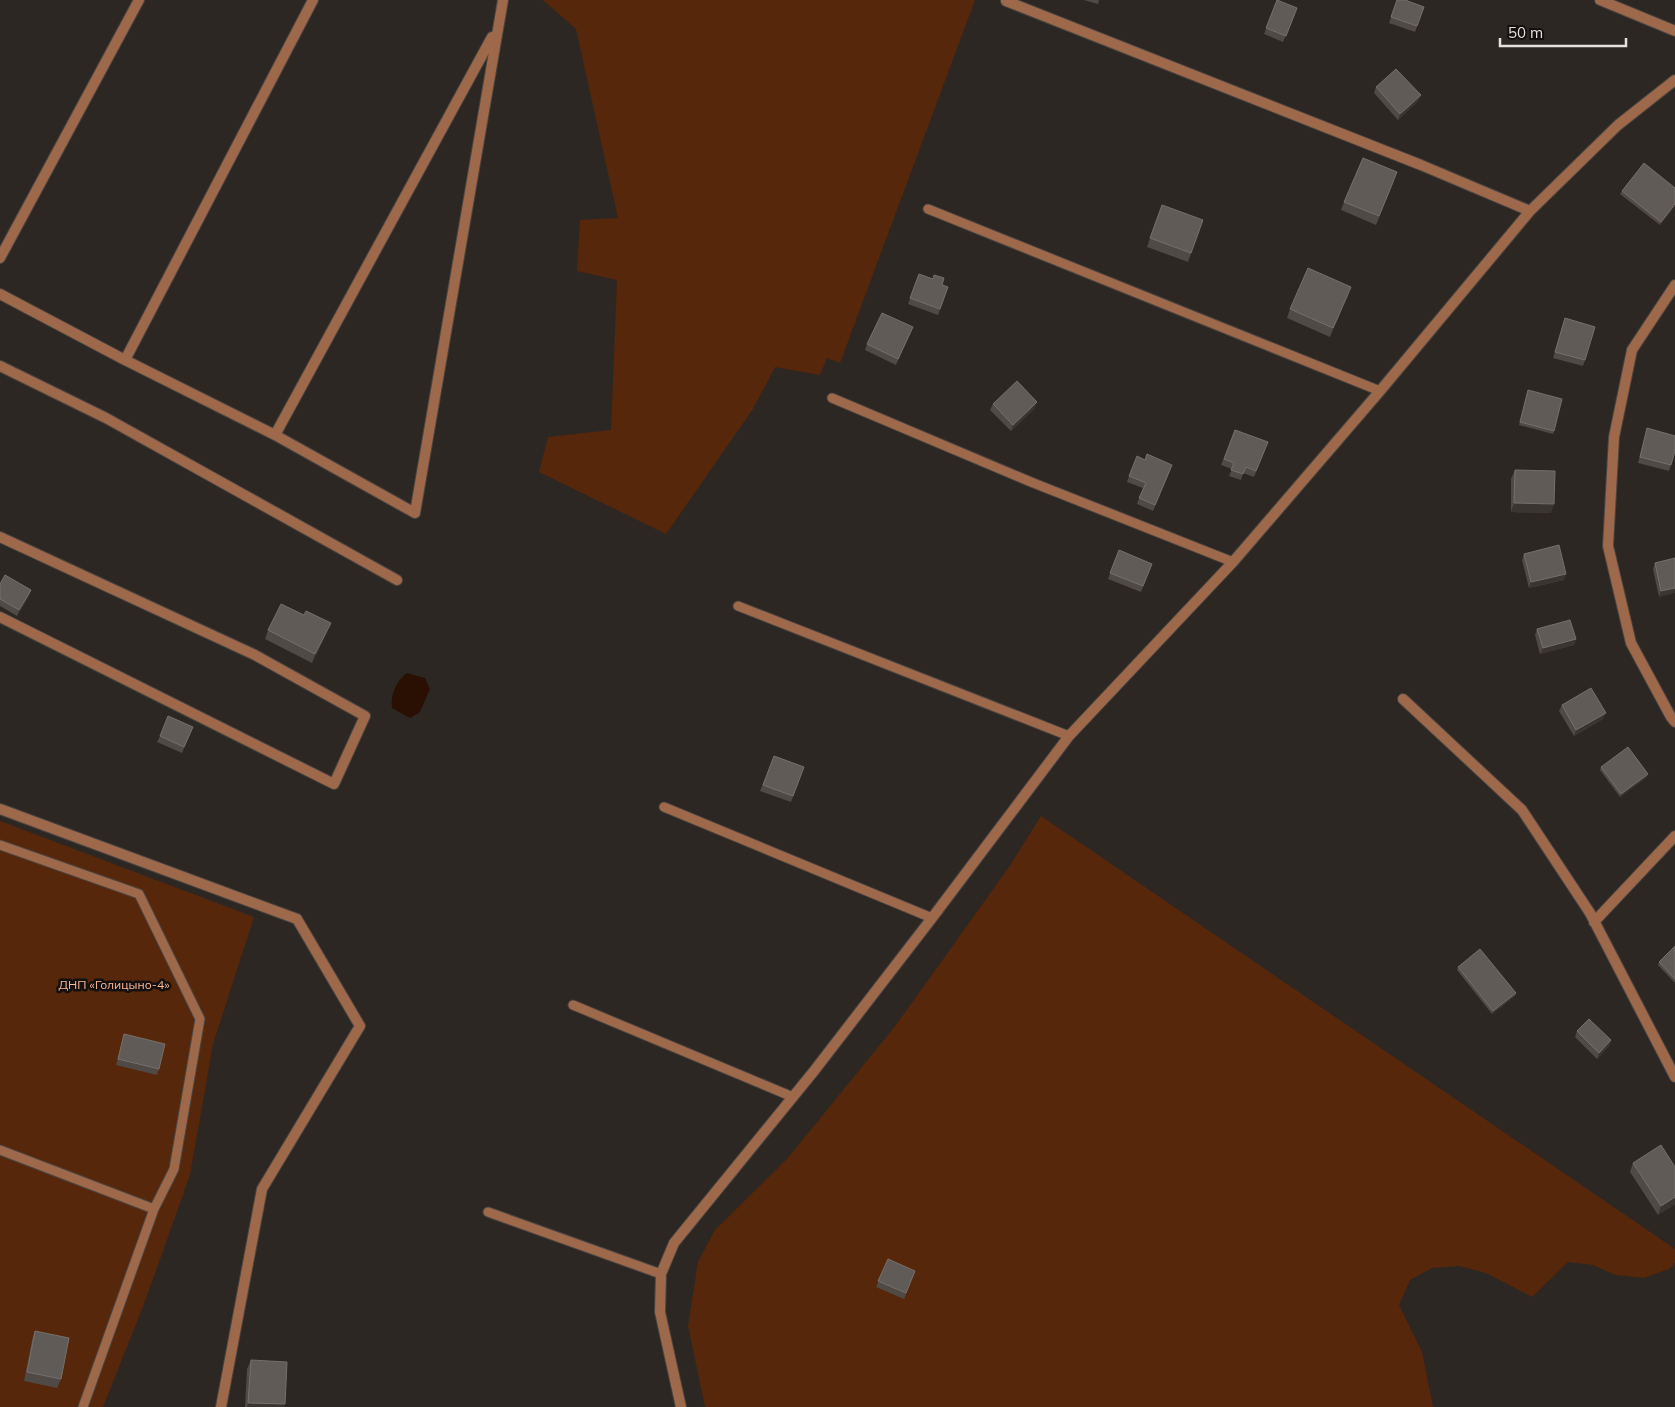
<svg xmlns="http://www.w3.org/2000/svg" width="1675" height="1407" font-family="Mulish,sans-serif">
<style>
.green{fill:#56270a}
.water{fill:#2a1003}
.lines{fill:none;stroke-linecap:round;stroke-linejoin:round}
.lane-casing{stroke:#4a4542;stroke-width:11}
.street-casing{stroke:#4a4542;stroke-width:12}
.lane{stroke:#9e684a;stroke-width:9}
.street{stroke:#9e684a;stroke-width:10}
.wall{fill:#504a46}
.shaded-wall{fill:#3b3532}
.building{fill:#605b57;stroke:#75706c}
.labels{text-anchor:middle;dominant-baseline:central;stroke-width:5;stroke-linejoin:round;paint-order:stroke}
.park-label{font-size:12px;fill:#fdb996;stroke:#13100f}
</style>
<rect width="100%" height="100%" fill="#2d2724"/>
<!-- green -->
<path class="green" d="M 543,0 L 975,0 L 840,363 L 827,358 L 820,375 L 775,367 L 753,409 L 666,534 L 539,472 L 548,437 L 611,430 L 617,280 L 577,271 L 580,220 L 618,218 L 576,29 Z
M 1041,816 L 1675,1249 L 1675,1263 L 1669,1269 L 1644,1278 L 1616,1275 L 1593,1265 L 1568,1262 L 1532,1297 L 1486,1273 L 1459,1266 L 1432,1268 L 1410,1280 L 1399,1305 L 1422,1352 L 1433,1407 L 705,1407 L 688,1326 L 698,1262 L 715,1230 L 787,1159 L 896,1025 L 1009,867 Z
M 0,821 L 254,917 L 213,1044 L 190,1175 L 144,1304 L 103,1407 L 0,1407 Z"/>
<!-- water -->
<path class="water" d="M 407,673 L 425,678 L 430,689 L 420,712 L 410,718 L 392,708 C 390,695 396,681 407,673 Z"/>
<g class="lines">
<defs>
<path id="lane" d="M 928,209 L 1380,391
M 832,398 L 1031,482 L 1233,562
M 738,606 L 1069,736
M 664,807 L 932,918
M 0,845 L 139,894 L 200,1019 L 174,1169 L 154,1209 L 83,1407
M 573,1005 L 793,1097
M 0,1150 L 154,1209
M 488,1212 L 661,1274"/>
<path id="street" d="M 1600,0 L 1675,31
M 1006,1 L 1421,165 L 1530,211
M 0,258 L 139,0
M 1675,285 L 1632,350 L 1614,437 L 1608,546 L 1631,643 L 1671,717 L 1675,722
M 0,294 L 125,360 L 275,435 L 415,513 L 503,0
M 125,360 L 313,0
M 0,366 L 106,418 L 397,580
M 275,435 L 492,37
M 0,537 L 255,655 L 365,716 L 334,784 L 0,617
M 1403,699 L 1522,810 L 1590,913 L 1675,1077
M 0,809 L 297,919 L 360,1026 L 262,1189 L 221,1407
M 1594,922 L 1675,836
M 681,1407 L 660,1312 L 661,1274 L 674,1243 L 814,1071 L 932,918 L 1069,736 L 1233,562 L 1380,391 L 1530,211 L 1618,125 L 1675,80"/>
</defs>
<!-- lane casing -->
<use href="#lane" class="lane-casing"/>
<!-- street casing -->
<use href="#street" class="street-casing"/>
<!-- lane -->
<use href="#lane" class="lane"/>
<!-- street -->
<use href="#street" class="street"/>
</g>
<!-- wall -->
<path class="wall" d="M 1084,0 L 1099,0 L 1098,4 Z
M 1277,0 L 1295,14 L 1283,42 L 1264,34 Z
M 1397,0 L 1424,7 L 1415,32 L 1389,23 Z
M 1376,87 L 1418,101 L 1398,120 L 1374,93 Z
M 1394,181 L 1376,225 L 1341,210 L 1344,202 Z
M 1675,188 L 1675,206 L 1660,225 L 1620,194 L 1622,191 Z
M 1203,220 L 1188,262 L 1147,247 L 1150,238 Z
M 919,274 L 948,287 L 938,315 L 908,304 Z
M 1348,296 L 1330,337 L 1287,318 L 1290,309 Z
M 1565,318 L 1585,360 L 1583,366 L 1553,358 Z
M 913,327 L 896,365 L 865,350 L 867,344 Z
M 1527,393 L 1554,431 L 1553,434 L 1519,425 Z
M 993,404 L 1035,408 L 1011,431 L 990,410 Z
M 1647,428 L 1671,465 L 1669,471 L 1638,463 Z
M 1235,430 L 1268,442 L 1254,477 L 1243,473 L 1241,480 L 1229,476 L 1232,469 L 1221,465 Z
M 1515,470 L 1551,513 L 1511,512 L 1511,479 Z
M 1170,471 L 1153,511 L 1137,504 L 1143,488 L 1127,482 L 1129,476 Z
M 1119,550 L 1152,564 L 1141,592 L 1108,579 Z
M 1524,554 L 1564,580 L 1529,588 L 1522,560 Z
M 1675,558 L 1659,597 L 1653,569 L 1655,563 Z
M 0,584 L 31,590 L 29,596 L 17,616 L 0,606 Z
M 1537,629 L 1576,639 L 1574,645 L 1540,654 L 1535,635 Z
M 268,630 L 327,632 L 312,663 L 265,639 Z
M 1562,705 L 1603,719 L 1574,736 L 1559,711 Z
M 193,727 L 182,753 L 157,742 L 160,736 Z
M 774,756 L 804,767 L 791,802 L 760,791 Z
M 1601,767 L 1647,777 L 1620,797 L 1600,770 Z
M 1675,946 L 1675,983 L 1658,965 L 1659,962 Z
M 1458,967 L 1516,993 L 1515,996 L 1492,1014 L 1457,970 Z
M 1577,1031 L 1611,1040 L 1609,1046 L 1597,1059 L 1575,1037 Z
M 124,1034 L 159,1069 L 157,1075 L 116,1065 Z
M 1633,1163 L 1675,1167 L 1675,1204 L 1658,1215 L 1630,1172 Z
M 888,1259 L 913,1277 L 904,1299 L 876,1287 Z
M 35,1331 L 61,1379 L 57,1388 L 24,1381 L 32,1340 Z
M 251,1360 L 284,1407 L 245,1407 L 247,1369 Z"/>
<!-- shaded-wall -->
<path class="shaded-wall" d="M 1421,95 L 1418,101 L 1398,120 L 1400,114 Z
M 1675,204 L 1675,206 L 1660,225 L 1661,222 Z
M 1351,287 L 1348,296 L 1330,337 L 1333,328 Z
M 1037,402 L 1035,408 L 1011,431 L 1013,425 Z
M 1514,503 L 1554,504 L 1551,513 L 1511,512 Z
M 1566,574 L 1564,580 L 1529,588 L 1531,582 Z
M 1675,588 L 1675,593 L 1659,597 L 1661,591 Z
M 31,590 L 29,596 L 17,616 L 19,610 Z
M 331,623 L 327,632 L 312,663 L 315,654 Z
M 1576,639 L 1574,645 L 1540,654 L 1543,648 Z
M 1606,713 L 1603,719 L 1574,736 L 1576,730 Z
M 1648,774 L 1647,777 L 1620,797 L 1621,794 Z
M 1516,993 L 1515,996 L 1492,1014 L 1493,1011 Z
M 1611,1040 L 1609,1046 L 1597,1059 L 1599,1053 Z
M 1675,1197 L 1675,1204 L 1658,1215 L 1661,1206 Z
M 248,1403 L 285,1404 L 284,1407 L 247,1407 Z"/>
<!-- building -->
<path class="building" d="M 1277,0 L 1297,8 L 1286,36 L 1266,28 Z
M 1397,0 L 1405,0 L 1424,7 L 1417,26 L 1391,17 Z
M 1396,69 L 1421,95 L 1400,114 L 1376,87 Z
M 1363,158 L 1397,172 L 1379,216 L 1344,202 Z
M 1644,163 L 1675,188 L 1675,204 L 1661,222 L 1622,191 Z
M 1162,205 L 1203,220 L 1191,253 L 1150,238 Z
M 1308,268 L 1351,287 L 1333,328 L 1290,309 Z
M 919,274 L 933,279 L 934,275 L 944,278 L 942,285 L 948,287 L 940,309 L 910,298 Z
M 882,313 L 913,327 L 898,359 L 867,344 Z
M 1565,318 L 1595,327 L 1585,360 L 1555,352 Z
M 1017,381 L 1037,402 L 1013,425 L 993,404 Z
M 1528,390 L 1562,399 L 1554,431 L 1520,422 Z
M 1647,428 L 1675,436 L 1675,451 L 1671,465 L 1640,457 Z
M 1235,430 L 1268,442 L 1256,471 L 1246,467 L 1243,474 L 1231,470 L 1234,463 L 1224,459 Z
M 1147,454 L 1172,465 L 1155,505 L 1139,498 L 1146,483 L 1129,476 L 1137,456 L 1145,460 Z
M 1515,470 L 1555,471 L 1554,504 L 1514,503 Z
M 1559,545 L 1566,574 L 1531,582 L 1524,554 Z
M 1119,550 L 1152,564 L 1143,586 L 1110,573 Z
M 1675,558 L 1675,588 L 1661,591 L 1655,563 Z
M 5,575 L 31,590 L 19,610 L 0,599 L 0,584 Z
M 281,604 L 304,615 L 306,611 L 331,623 L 315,654 L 268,630 Z
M 1570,620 L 1576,639 L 1543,648 L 1537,629 Z
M 1591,688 L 1606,713 L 1576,730 L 1562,705 Z
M 168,716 L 193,727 L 184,747 L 160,736 Z
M 1628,747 L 1648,774 L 1621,794 L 1601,767 Z
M 774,756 L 804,767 L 793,796 L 763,785 Z
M 1675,946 L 1675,979 L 1659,962 Z
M 1480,949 L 1516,993 L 1493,1011 L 1458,967 Z
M 1589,1019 L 1611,1040 L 1599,1053 L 1577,1031 Z
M 124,1034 L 165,1044 L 159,1069 L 118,1059 Z
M 1661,1145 L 1675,1167 L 1675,1197 L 1661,1206 L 1633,1163 Z
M 888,1259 L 915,1271 L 906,1293 L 878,1281 Z
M 35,1331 L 69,1338 L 61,1379 L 27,1372 Z
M 251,1360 L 287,1362 L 285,1404 L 248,1403 Z"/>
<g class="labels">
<!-- park labels -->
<g class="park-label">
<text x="114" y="984">ДНП «Голицыно-4»</text>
</g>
</g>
<!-- scale -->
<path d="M1500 38v8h126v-8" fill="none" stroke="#e5e1df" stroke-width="2.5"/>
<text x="1508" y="38" font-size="15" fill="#e5e1df" stroke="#13100f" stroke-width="4" paint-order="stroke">50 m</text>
</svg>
